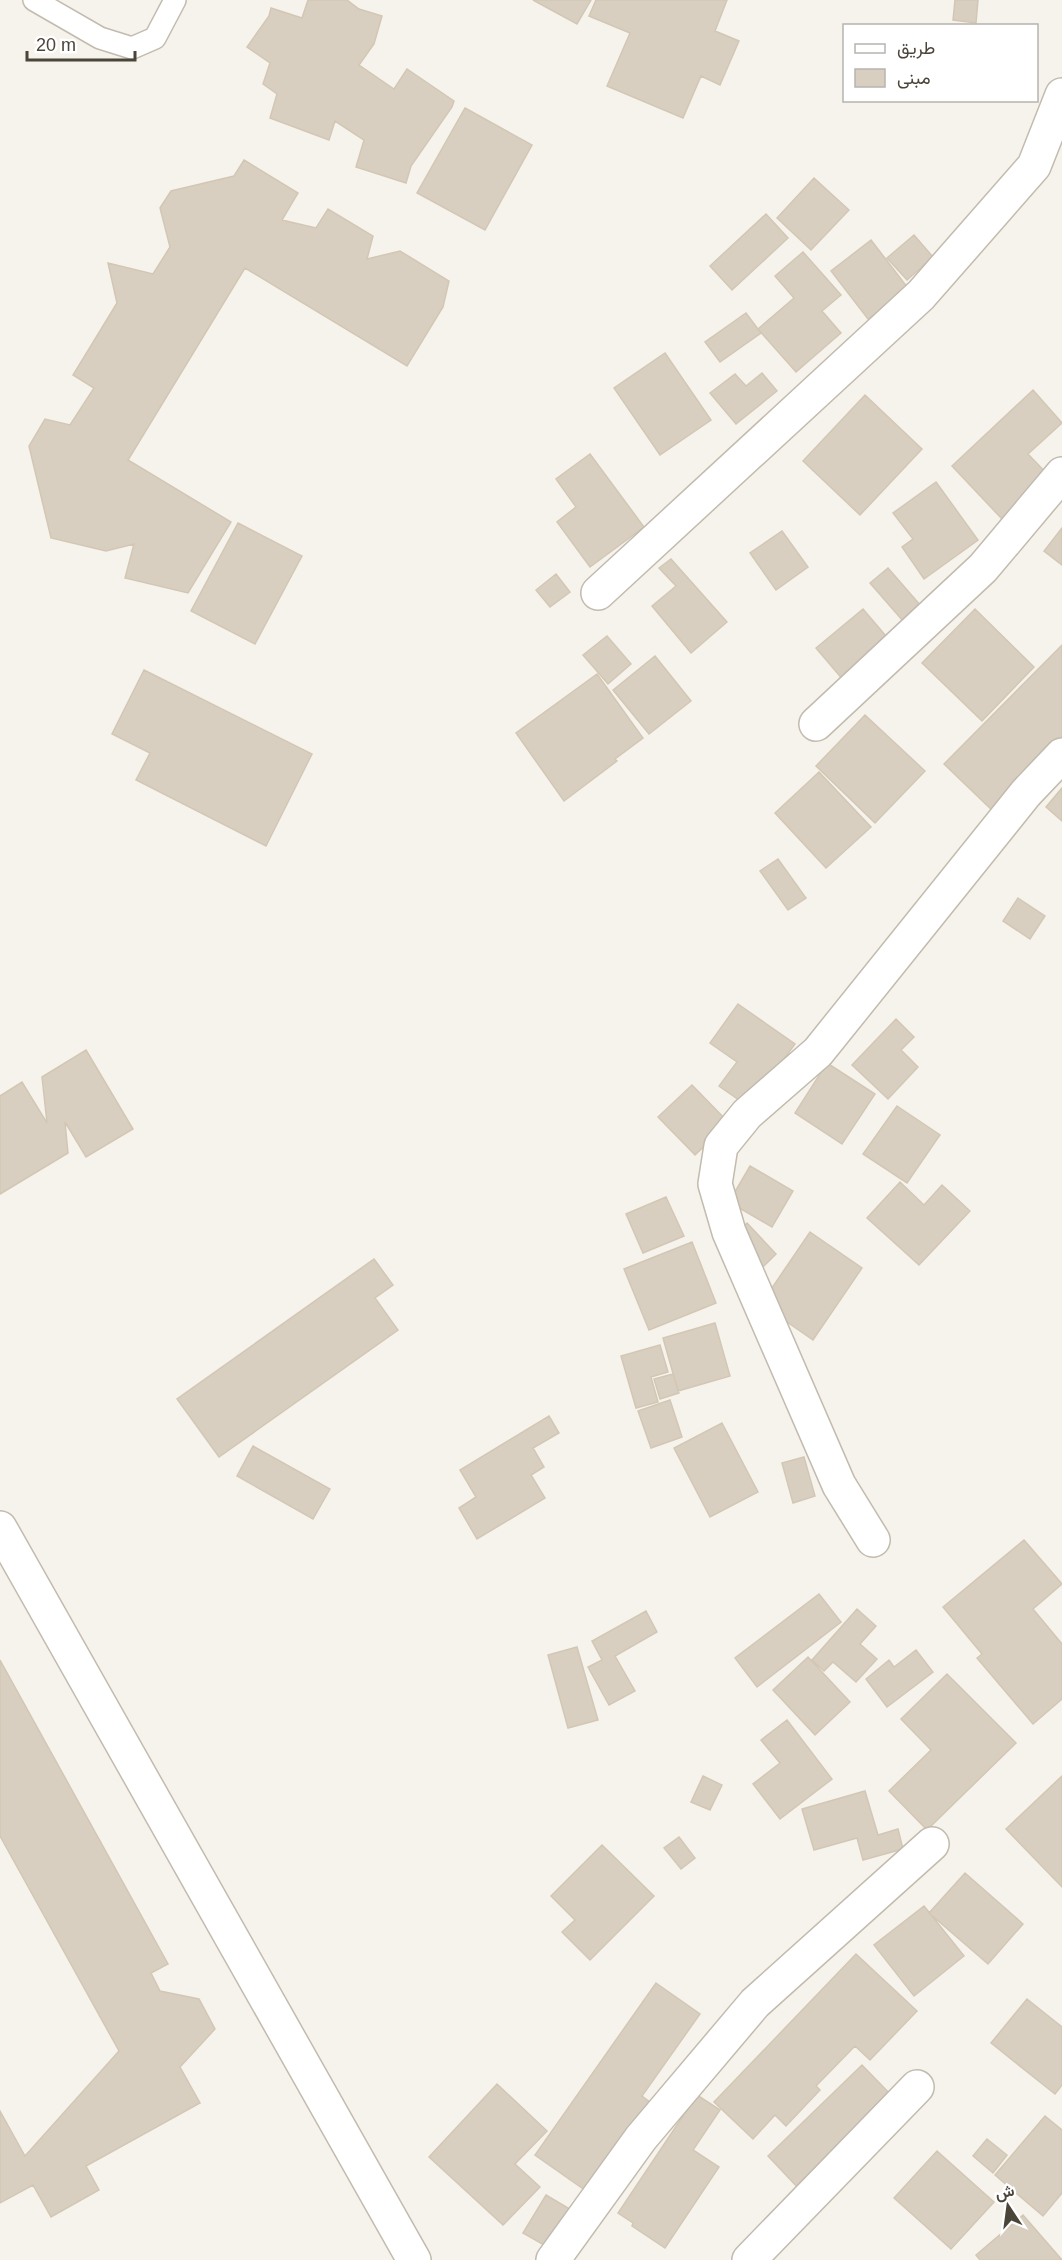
<svg xmlns="http://www.w3.org/2000/svg" width="1062" height="2260" font-family="Arial,Vazirmatn,sans-serif">
<style>
.building{fill:#d8cfc1;stroke:#d3c7b4;stroke-width:1.5}
.lines{fill:none;stroke-linecap:round;stroke-linejoin:round}
.service-casing{stroke:#c2bbae;stroke-width:24}
.minor-casing{stroke:#c2bbae;stroke-width:36}
.tertiary-casing{stroke:#c2bbae;stroke-width:36}
.service{stroke:#fff;stroke-width:21}
.minor{stroke:#fff;stroke-width:33}
.tertiary{stroke:#fff;stroke-width:33}
</style>
<rect width="100%" height="100%" fill="#f6f3ec"/>
<!-- building -->
<path class="building" d="M 308,0 L 347,0 L 359,9 L 382,16 L 374,44 L 359,65 L 394,89 L 407,69 L 454,101 L 452,107 L 411,166 L 406,183 L 356,167 L 364,140 L 335,121 L 329,140 L 270,118 L 277,94 L 263,84 L 270,63 L 247,47 L 269,16 L 271,8 L 302,18 Z
M 533,0 L 591,0 L 577,24 Z
M 596,0 L 727,0 L 715,31 L 739,41 L 720,85 L 701,76 L 683,118 L 607,86 L 630,33 L 589,16 Z
M 955,0 L 978,0 L 976,23 L 953,20 Z
M 465,108 L 532,145 L 485,230 L 417,193 Z
M 244,160 L 298,193 L 282,220 L 316,228 L 328,209 L 373,236 L 367,259 L 400,251 L 449,281 L 443,307 L 407,366 L 245,268 L 128,460 L 231,522 L 188,593 L 125,578 L 134,544 L 106,551 L 51,538 L 29,446 L 45,419 L 70,425 L 94,388 L 73,375 L 117,303 L 108,263 L 153,274 L 170,247 L 160,208 L 171,191 L 234,176 Z
M 814,178 L 849,210 L 811,250 L 777,218 Z
M 766,214 L 788,238 L 732,290 L 710,266 Z
M 914,235 L 933,257 L 907,280 L 887,258 Z
M 871,240 L 908,288 L 868,319 L 831,271 Z
M 803,252 L 841,295 L 822,311 L 841,333 L 796,372 L 758,329 L 794,298 L 775,276 Z
M 746,313 L 761,333 L 720,362 L 705,342 Z
M 665,353 L 711,420 L 660,455 L 614,388 Z
M 762,373 L 777,391 L 736,424 L 710,393 L 735,374 L 746,386 Z
M 1033,390 L 1062,423 L 1028,454 L 1049,476 L 1002,519 L 952,466 Z
M 865,395 L 922,449 L 860,515 L 803,461 Z
M 590,454 L 644,527 L 590,567 L 557,522 L 576,507 L 556,479 Z
M 936,482 L 978,540 L 924,579 L 902,547 L 913,539 L 893,513 Z
M 238,523 L 302,556 L 255,644 L 191,611 Z
M 1062,528 L 1062,565 L 1044,551 Z
M 782,531 L 808,567 L 776,590 L 750,553 Z
M 671,559 L 727,622 L 691,653 L 652,606 L 676,586 L 659,568 Z
M 888,568 L 921,606 L 903,621 L 870,583 Z
M 556,574 L 570,592 L 550,607 L 536,590 Z
M 863,609 L 891,642 L 844,681 L 816,648 Z
M 975,609 L 1034,667 L 982,721 L 922,663 Z
M 607,636 L 631,664 L 608,684 L 583,655 Z
M 1062,645 L 1062,737 L 1044,756 L 998,816 L 944,764 Z
M 655,656 L 691,701 L 649,734 L 613,690 Z
M 144,670 L 312,754 L 266,846 L 136,780 L 150,753 L 112,734 Z
M 597,674 L 643,738 L 615,759 L 617,761 L 564,801 L 516,733 Z
M 865,715 L 925,771 L 875,823 L 816,766 Z
M 819,772 L 871,827 L 826,868 L 775,813 Z
M 1062,788 L 1062,821 L 1046,807 Z
M 778,859 L 806,898 L 788,910 L 760,871 Z
M 1018,898 L 1045,916 L 1030,939 L 1003,921 Z
M 738,1004 L 795,1044 L 749,1107 L 719,1086 L 737,1062 L 710,1043 Z
M 896,1019 L 914,1037 L 901,1050 L 918,1067 L 888,1099 L 852,1065 Z
M 86,1050 L 133,1129 L 86,1157 L 65,1122 L 68,1153 L 0,1194 L 0,1096 L 22,1082 L 47,1123 L 42,1077 Z
M 827,1063 L 875,1094 L 842,1144 L 795,1113 Z
M 692,1085 L 729,1123 L 695,1155 L 658,1117 Z
M 897,1106 L 940,1135 L 907,1183 L 863,1154 Z
M 750,1166 L 793,1191 L 772,1227 L 729,1202 Z
M 900,1182 L 924,1205 L 942,1185 L 970,1211 L 919,1265 L 867,1218 Z
M 666,1197 L 684,1236 L 643,1253 L 626,1214 Z
M 747,1223 L 776,1254 L 763,1267 L 733,1236 Z
M 810,1232 L 862,1268 L 813,1340 L 761,1304 Z
M 692,1242 L 716,1303 L 649,1330 L 624,1269 Z
M 374,1259 L 393,1285 L 375,1298 L 398,1330 L 219,1457 L 177,1399 Z
M 715,1323 L 730,1376 L 678,1391 L 663,1338 Z
M 660,1345 L 668,1372 L 651,1377 L 658,1402 L 636,1408 L 621,1356 Z
M 673,1374 L 679,1393 L 660,1399 L 654,1379 Z
M 670,1400 L 682,1437 L 651,1448 L 638,1411 Z
M 549,1416 L 559,1433 L 533,1448 L 544,1467 L 531,1475 L 545,1498 L 477,1539 L 459,1508 L 476,1497 L 460,1470 Z
M 722,1423 L 758,1492 L 710,1517 L 674,1448 Z
M 253,1446 L 330,1489 L 313,1519 L 237,1476 Z
M 804,1457 L 815,1496 L 793,1503 L 782,1463 Z
M 1024,1540 L 1062,1584 L 1033,1609 L 1062,1644 L 1062,1699 L 1033,1724 L 977,1658 L 982,1654 L 943,1607 Z
M 819,1594 L 841,1622 L 757,1687 L 735,1658 Z
M 857,1609 L 876,1626 L 860,1644 L 877,1659 L 856,1682 L 833,1662 L 824,1671 L 812,1660 Z
M 646,1611 L 657,1632 L 615,1656 L 635,1691 L 609,1705 L 588,1667 L 602,1660 L 592,1641 Z
M 577,1647 L 598,1720 L 568,1728 L 548,1655 Z
M 916,1650 L 933,1672 L 887,1707 L 866,1679 L 889,1660 L 894,1667 Z
M 808,1657 L 850,1702 L 815,1735 L 773,1690 Z
M 0,1660 L 168,1964 L 151,1973 L 160,1991 L 199,1999 L 215,2029 L 180,2067 L 200,2103 L 86,2166 L 99,2190 L 51,2217 L 33,2185 L 0,2203 L 0,2111 L 25,2156 L 119,2051 L 0,1836 Z
M 947,1674 L 1016,1743 L 927,1830 L 889,1791 L 931,1750 L 901,1719 Z
M 787,1720 L 832,1779 L 780,1819 L 753,1784 L 780,1763 L 761,1740 Z
M 703,1776 L 722,1785 L 710,1810 L 691,1802 Z
M 1062,1776 L 1062,1887 L 1006,1829 Z
M 865,1791 L 878,1835 L 898,1829 L 903,1849 L 863,1860 L 857,1838 L 814,1850 L 802,1809 Z
M 679,1837 L 695,1858 L 681,1869 L 664,1848 Z
M 602,1845 L 654,1896 L 590,1960 L 562,1932 L 575,1920 L 551,1896 Z
M 965,1873 L 1023,1924 L 988,1964 L 929,1913 Z
M 924,1906 L 964,1956 L 914,1996 L 874,1945 Z
M 856,1954 L 917,2011 L 870,2060 L 855,2046 L 816,2086 L 820,2090 L 786,2126 L 775,2115 L 753,2139 L 714,2102 Z
M 656,1983 L 700,2014 L 642,2096 L 651,2103 L 589,2193 L 535,2155 Z
M 1027,1999 L 1062,2027 L 1062,2085 L 1055,2094 L 991,2043 Z
M 862,2065 L 894,2098 L 800,2190 L 768,2156 Z
M 497,2084 L 547,2131 L 515,2164 L 540,2187 L 503,2225 L 429,2157 Z
M 697,2095 L 720,2110 L 693,2150 L 719,2167 L 665,2248 L 632,2226 L 633,2223 L 618,2213 Z
M 1045,2116 L 1062,2130 L 1062,2193 L 1043,2216 L 995,2175 Z
M 987,2139 L 1007,2155 L 993,2173 L 973,2156 Z
M 937,2151 L 994,2202 L 951,2249 L 894,2198 Z
M 546,2195 L 573,2211 L 551,2249 L 523,2233 Z
M 1023,2215 L 1062,2260 L 980,2260 L 976,2255 Z"/>
<g class="lines">
<defs>
<path id="service" d="M 34,0 L 100,38 L 132,48 L 155,38 L 175,0"/>
<path id="minor" d="M 598,593 L 921,295 L 1034,166 L 1062,95
M 816,724 L 983,568 L 1062,474
M 873,1540 L 839,1485 L 729,1232 L 715,1184 L 721,1146 L 747,1114 L 818,1052 L 1026,793 L 1062,755
M 553,2260 L 641,2138 L 755,2003 L 932,1844
M 749,2260 L 917,2087"/>
<path id="tertiary" d="M 0,1528 L 414,2260"/>
</defs>
<!-- service casing -->
<use href="#service" class="service-casing"/>
<!-- minor casing -->
<use href="#minor" class="minor-casing"/>
<!-- tertiary casing -->
<use href="#tertiary" class="tertiary-casing"/>
<!-- service -->
<use href="#service" class="service"/>
<!-- minor -->
<use href="#minor" class="minor"/>
<!-- tertiary -->
<use href="#tertiary" class="tertiary"/>
</g>
<!-- legend -->
<rect x="843" y="24" width="195" height="78" fill="#ffffff" stroke="#b7b4b0" stroke-width="1.5"/>
<rect x="855" y="44" width="30" height="9" fill="#ffffff" stroke="#b7b4b0" stroke-width="1.5"/>
<text x="897" y="54" font-size="18" fill="#4b4439">طريق</text>
<rect x="855" y="69" width="30" height="18" fill="#d8cfc1" stroke="#b7b4b0" stroke-width="1.5"/>
<text x="897" y="84" font-size="18" fill="#4b4439">مبنى</text>
<!-- north arrow -->
<g transform="translate(1008 2206) rotate(347)" stroke="#ffffff" stroke-width="4.5" paint-order="stroke">
<path d="M0-4.5L10 22L0 15L-10 22Z" fill="#4b4439"/>
<text y="-9" font-size="16" font-weight="bold" text-anchor="middle" fill="#4b4439">ش</text>
</g>
<!-- scale -->
<path d="M27 51v9h108v-9" fill="none" stroke="#4b4439" stroke-width="3"/>
<text x="36" y="51" font-size="18" fill="#4b4439" stroke="#ffffff" stroke-width="4.5" paint-order="stroke">20 m</text>
</svg>
